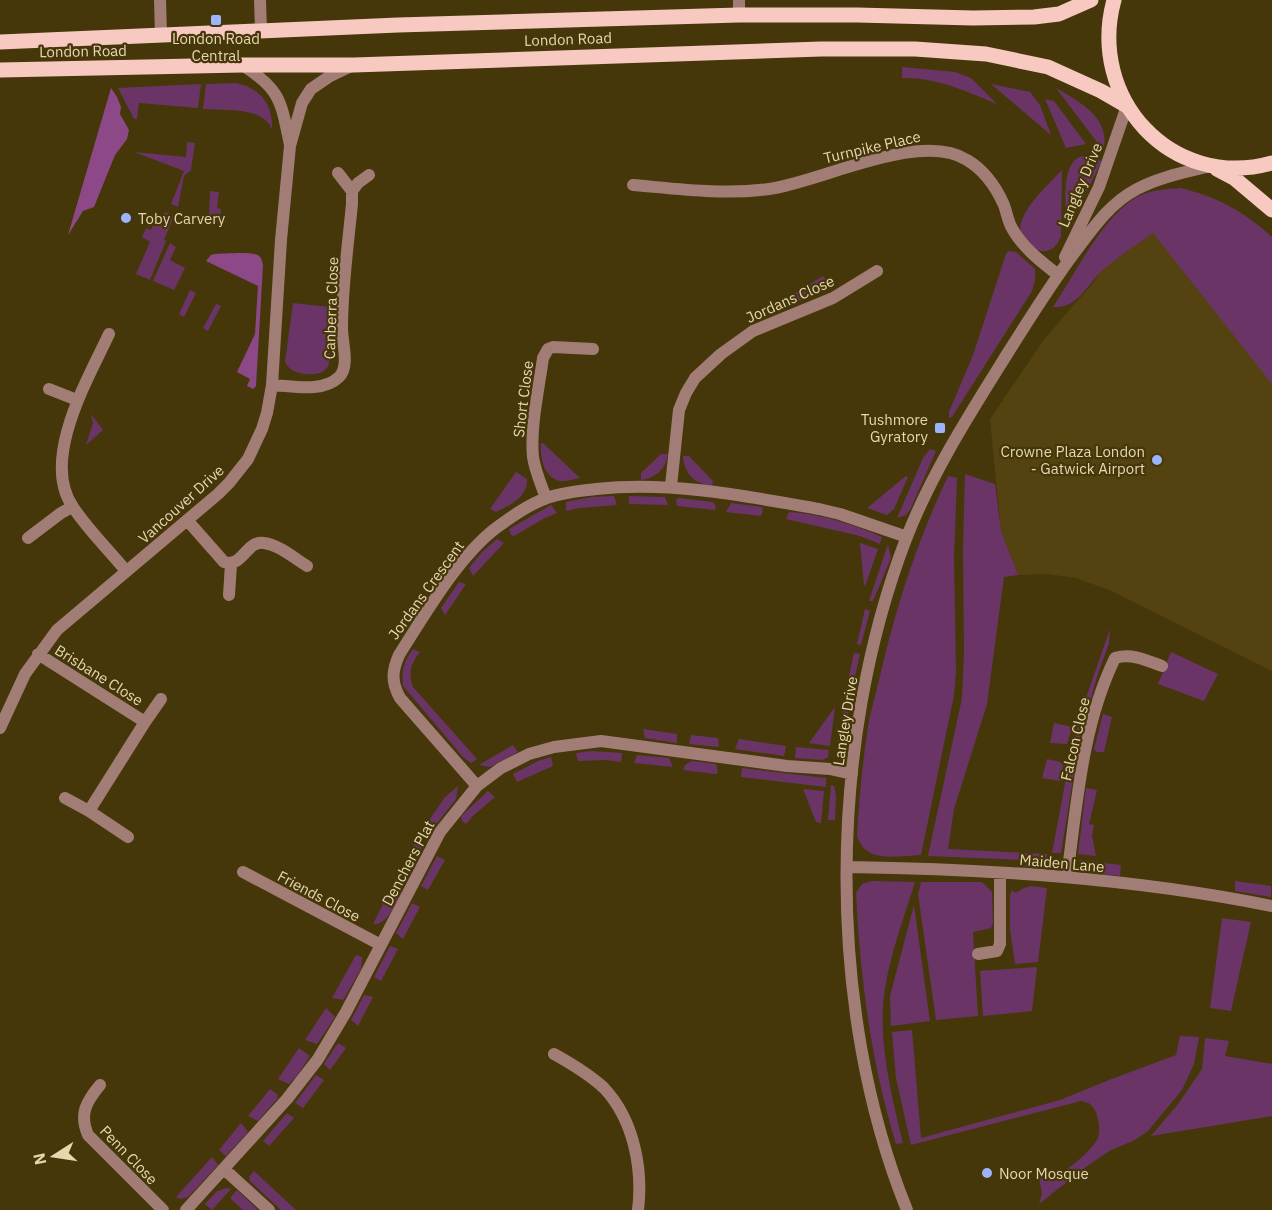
<svg xmlns="http://www.w3.org/2000/svg" width="1272" height="1210" font-family="'IBM Plex Sans',sans-serif">
<style>
.built{fill:#544311}
.green{fill:#6a3566}
.forest{fill:#8d4987}
.lines{fill:none;stroke-linecap:round;stroke-linejoin:round}
.minor{stroke:#a27d76;stroke-width:12}
.primary{stroke:#f7c9c1;stroke-width:15}
.poi-dot{fill:#9cb4fd;stroke:#453709;stroke-width:2}
.labels{text-anchor:middle;dominant-baseline:central;stroke-width:4.5;stroke-linejoin:round;paint-order:stroke}
.poi-label{font-size:15px;fill:#e6d7b1;stroke:#453709;text-anchor:start}
.street-label{font-size:15px;fill:#e6d7b1;stroke:#453709}
</style>
<rect width="100%" height="100%" fill="#453709"/>
<!-- built -->
<path class="built" d="M 1153,232 L 1272,381 L 1272,671 L 1109,590 L 1076,578 L 1047,574 L 1018,575 L 1001,531 L 990,419 L 1045,338 L 1093,283 L 1101,271 Z"/>
<!-- green -->
<path class="green" d="M 902,67 L 955,72 L 971,78 L 997,104 C 966,91 935,77 902,78 Z
M 236,83 C 260,88 273,104 272,129 C 262,106 225,111 203,109 L 206,84 Z
M 201,84 L 198,108 L 139,103 L 137,119 L 134,119 L 118,88 Z
M 991,84 L 1030,92 L 1040,105 L 1051,135 Z
M 1056,88 C 1078,101 1112,118 1103,150 Z
M 1045,99 L 1054,101 L 1086,144 L 1066,148 Z
M 187,142 L 195,143 L 191,170 L 184,176 L 178,207 L 171,204 L 184,171 L 134,152 L 186,157 Z
M 1084,156 L 1102,161 L 1069,225 L 1066,224 C 1066,206 1060,159 1084,156 Z
M 1062,170 L 1061,236 C 1050,268 1015,242 1021,223 C 1027,203 1048,185 1062,170 Z
M 1180,188 C 1216,196 1245,212 1272,237 L 1272,384 L 1153,233 C 1137,244 1120,256 1104,269 C 1088,282 1079,309 1053,307 C 1075,274 1104,214 1139,196 C 1152,190 1167,189 1180,188 Z
M 210,191 L 219,192 L 217,208 L 221,209 L 220,223 L 212,221 L 209,215 Z
M 165,212 L 174,216 L 164,240 L 166,241 L 150,280 L 136,274 L 150,242 L 142,237 L 146,228 L 151,230 L 153,225 L 159,226 Z
M 170,243 L 176,247 L 170,260 L 185,268 L 174,290 L 153,281 Z
M 1008,251 L 1016,252 L 1035,269 L 1035,280 L 1032,291 L 952,417 L 949,418 L 949,412 L 973,355 L 1006,254 Z
M 823,276 L 831,288 L 797,302 L 792,295 Z
M 190,290 L 196,293 L 184,317 L 179,314 Z
M 293,303 L 330,307 C 329,316 327,326 328,335 C 330,357 336,376 305,374 C 296,373 289,370 285,362 Z
M 216,304 L 221,306 L 208,331 L 203,328 Z
M 91,414 L 103,430 L 86,445 L 93,423 Z
M 541,443 L 543,443 L 580,478 C 574,479 565,482 560,481 C 543,477 540,457 541,443 Z
M 930,449 L 936,451 L 910,510 L 906,515 L 897,518 L 923,458 Z
M 661,454 L 668,454 C 666,469 656,478 641,480 L 641,473 Z
M 683,456 L 689,456 L 713,481 L 712,486 C 695,484 684,474 683,456 Z
M 516,472 L 527,479 C 528,497 510,505 496,512 L 490,509 Z
M 965,474 L 995,484 L 1001,531 L 1018,575 L 1004,577 L 987,704 L 954,809 L 948,849 L 1047,854 L 1046,865 L 1042,867 L 1026,867 L 1021,860 L 928,856 L 962,698 L 964,652 L 963,547 Z
M 906,476 L 908,477 L 894,509 L 887,515 L 867,508 Z
M 948,476 L 957,478 L 954,557 L 956,672 L 954,695 L 921,855 C 898,856 864,864 857,835 C 859,801 862,768 867,734 C 869,716 875,698 879,680 C 895,610 917,541 948,476 Z
M 614,496 L 617,505 L 579,508 L 566,511 L 566,502 L 592,497 Z
M 629,496 L 665,497 L 668,505 L 629,504 Z
M 679,498 L 713,502 L 716,506 L 715,510 L 677,506 L 676,499 Z
M 731,503 L 762,507 L 763,511 L 761,516 L 726,512 Z
M 551,505 L 557,513 L 543,519 L 514,536 L 511,535 L 509,529 Z
M 789,512 C 821,514 853,524 882,537 L 880,544 L 860,536 L 786,519 Z
M 497,539 L 504,543 L 473,576 L 469,568 L 482,552 Z
M 860,543 L 878,549 L 865,586 L 864,585 Z
M 888,544 L 891,558 L 873,601 L 869,601 Z
M 459,582 L 466,584 L 445,615 L 441,608 Z
M 865,609 L 870,611 L 861,645 L 857,644 Z
M 1110,629 L 1109,643 L 1097,677 L 1079,740 L 1073,744 L 1081,712 Z
M 413,649 L 420,652 C 411,663 408,673 413,687 L 477,759 L 471,763 L 463,757 L 403,686 C 401,671 404,661 413,649 Z
M 1171,652 L 1218,674 L 1204,701 L 1158,684 Z
M 854,653 L 860,654 L 853,685 L 847,685 Z
M 845,695 L 851,695 L 844,741 L 842,747 L 836,753 Z
M 835,707 L 830,746 L 809,743 Z
M 1103,714 L 1112,717 L 1104,752 L 1096,752 L 1094,749 Z
M 1054,723 L 1072,727 L 1067,744 L 1050,743 Z
M 643,729 L 677,734 L 677,743 L 645,738 Z
M 691,735 L 718,738 L 719,747 L 689,744 Z
M 739,739 L 786,746 L 784,756 L 735,749 Z
M 513,745 L 518,752 L 490,767 L 479,765 Z
M 796,747 L 829,750 L 828,757 L 823,760 L 795,758 Z
M 592,751 L 622,753 L 621,762 L 605,760 L 578,761 L 576,753 Z
M 637,755 L 669,758 L 673,767 L 634,763 Z
M 551,757 L 553,766 L 517,782 L 513,774 L 538,761 Z
M 1047,759 L 1060,762 L 1063,765 L 1060,781 L 1042,778 Z
M 692,761 L 716,764 L 718,773 L 715,774 L 683,770 L 685,765 Z
M 1068,767 L 1074,773 L 1061,853 L 1052,853 Z
M 742,768 L 826,778 L 826,787 L 741,777 Z
M 831,785 L 834,786 L 836,796 L 835,820 L 828,820 Z
M 458,786 L 456,799 L 434,827 L 425,826 L 445,797 Z
M 1086,788 L 1097,790 L 1089,824 L 1094,825 L 1092,836 L 1096,856 L 1078,854 Z
M 803,789 L 824,791 L 821,823 L 816,822 Z
M 488,791 L 495,797 L 474,815 L 466,824 L 462,821 L 461,816 Z
M 416,840 L 423,846 L 411,871 L 404,867 Z
M 437,856 L 445,860 L 428,890 L 421,886 Z
M 1079,860 L 1121,865 L 1120,876 C 1104,874 1088,875 1079,860 Z
M 396,878 L 405,884 C 399,897 389,926 373,924 Z
M 872,881 L 915,882 C 904,917 891,952 885,988 C 877,1039 891,1093 903,1143 L 896,1144 C 871,1062 860,978 856,893 L 862,884 Z
M 1235,881 L 1271,886 L 1271,897 L 1235,891 Z
M 921,882 L 982,882 L 992,892 L 993,923 L 991,928 L 973,932 L 978,1016 L 936,1020 L 918,894 Z
M 1031,886 L 1047,888 L 1038,962 L 1015,964 L 1010,929 L 1010,895 L 1012,890 L 1015,893 L 1024,888 Z
M 412,903 L 420,907 L 403,939 L 396,933 Z
M 914,905 L 930,1021 L 891,1026 L 890,996 Z
M 1222,918 L 1251,922 L 1231,1011 L 1210,1008 Z
M 390,946 L 398,949 L 381,981 L 374,977 Z
M 356,955 L 362,957 L 361,969 L 343,1000 L 332,998 Z
M 1037,967 L 1032,1011 L 983,1016 L 980,971 Z
M 364,995 L 373,997 L 358,1026 L 351,1020 Z
M 326,1008 L 335,1017 L 317,1044 L 305,1040 Z
M 912,1030 L 921,1138 L 1060,1100 L 1109,1080 L 1176,1055 L 1180,1036 L 1199,1037 L 1194,1064 L 1182,1090 L 1148,1131 L 1135,1140 L 1111,1150 L 1087,1166 L 1039,1204 L 1042,1194 L 1039,1178 C 1044,1178 1049,1179 1053,1177 C 1066,1172 1090,1152 1097,1140 C 1102,1131 1098,1110 1090,1104 C 1089,1103 1082,1101 1081,1101 L 911,1145 L 896,1078 L 892,1032 Z
M 1205,1038 L 1229,1041 L 1225,1056 L 1272,1064 L 1272,1116 L 1151,1136 L 1178,1104 L 1202,1069 Z
M 338,1043 L 346,1048 L 330,1070 L 324,1064 Z
M 299,1048 L 310,1056 L 297,1076 L 289,1084 L 278,1079 Z
M 316,1075 L 324,1080 L 303,1108 L 295,1103 Z
M 270,1089 L 277,1094 L 278,1098 L 258,1121 L 248,1116 Z
M 287,1113 L 294,1118 L 269,1146 L 263,1141 Z
M 241,1123 L 248,1132 L 226,1156 L 219,1150 Z
M 212,1157 L 218,1165 L 188,1197 L 180,1199 L 176,1197 Z
M 254,1171 L 296,1210 L 281,1210 L 250,1181 L 249,1177 Z
M 227,1188 L 231,1189 L 212,1210 L 205,1204 L 217,1191 Z
M 236,1191 L 238,1191 L 258,1210 L 243,1210 L 231,1199 L 231,1197 Z"/>
<!-- forest -->
<path class="forest" d="M 111,88 L 117,97 L 121,107 L 120,114 L 129,130 L 127,139 L 115,155 L 94,207 L 83,211 L 68,235 Z
M 215,254 C 224,254 254,251 259,256 C 262,258 262,262 263,265 L 256,386 L 253,389 L 247,386 L 250,379 L 237,372 L 255,334 L 258,286 L 206,261 L 211,255 Z"/>
<g class="lines">
<!-- minor -->
<path class="minor" d="M 160,0 L 161,34
M 260,0 L 261,30
M 739,15 L 739,0
M 242,65 C 281,89 281,102 290,145
M 633,185 C 679,189 724,195 769,189 C 821,182 920,130 967,160 C 984,170 996,187 1004,205 C 1007,213 1008,223 1013,230 C 1024,249 1042,262 1058,275
M 352,191 L 358,183 L 369,175
M 1065,257 L 1099,187 L 1127,106
M 109,334 C 88,379 40,460 73,507 C 88,530 109,550 126,571
M 272,385 C 293,386 323,393 339,377 C 350,367 342,342 342,328 C 342,287 348,245 352,204 L 352,191 L 338,173
M 49,389 L 77,400
M 671,486 L 679,410 L 686,393 L 695,378 L 721,354 L 753,331 L 833,298 L 877,271
M 546,498 C 541,484 535,471 533,457 C 530,427 539,388 543,358 L 548,349 L 553,347 L 593,349
M 187,520 L 224,562 C 243,568 246,540 264,543 C 279,545 294,558 307,566
M 28,538 L 61,513 L 72,507
M 229,595 L 231,564
M 38,654 L 145,722 L 89,811 L 65,798
M 145,722 L 161,699
M 0,728 L 25,674 L 57,630 L 218,494 L 229,483 L 248,459 L 262,429 L 267,413 L 272,385 L 281,240 L 290,146 L 302,103 L 311,89 L 330,76 L 351,66
M 477,786 L 400,698 C 391,682 392,671 399,655 C 425,614 458,557 496,528 C 511,517 529,504 547,498 C 563,492 580,491 596,489 C 671,481 746,496 819,509 L 840,514 L 907,537
M 89,811 L 128,837
M 848,867 C 990,869 1132,878 1272,906
M 243,872 L 381,945
M 1067,877 C 1077,803 1082,726 1115,658 C 1132,653 1146,660 1162,666
M 978,954 L 997,951 L 1000,944 L 1000,873
M 554,1054 C 572,1064 589,1074 604,1088 C 634,1120 643,1169 638,1210
M 100,1085 C 86,1102 79,1114 88,1135 L 163,1210
M 224,1169 L 269,1210
M 186,1210 L 287,1099 L 318,1059 L 346,1012 L 440,832 L 477,786 L 501,768 L 529,754 L 554,747 L 601,741 L 787,766 L 830,769 L 852,774
M 907,1210 C 825,1008 828,742 906,539 C 932,472 971,412 1009,351 C 1030,318 1051,284 1075,252 C 1093,228 1110,203 1137,189 C 1159,177 1186,172 1211,166"/>
<!-- primary -->
<path class="primary" d="M 1114,0 C 1087,98 1171,191 1272,163
M 0,42 L 398,25 L 739,15 L 857,15 L 973,18 L 1034,17 L 1059,14 L 1091,0
M 0,70 L 242,65 L 354,65 L 821,49 L 915,49 L 986,54 L 1048,67 L 1101,91 L 1127,106
M 1217,169 L 1234,178 L 1272,210"/>
</g>
<!-- markers -->
<g class="poi-dot">
<rect x="210" y="14" width="12" height="12" rx="3"/>
<circle cx="126" cy="218" r="6"/>
<rect x="934" y="422" width="12" height="12" rx="3"/>
<circle cx="1157" cy="460" r="6"/>
<circle cx="987" cy="1173" r="6"/>
</g>
<g class="labels">
<!-- poi labels -->
<g class="poi-label">
<text x="216" y="38" text-anchor="middle">London Road<tspan x="216" dy="17">Central</tspan></text>
<text x="138" y="218">Toby Carvery</text>
<text x="928" y="419" text-anchor="end">Tushmore<tspan x="928" dy="17">Gyratory</tspan></text>
<text x="1145" y="451" text-anchor="end">Crowne Plaza London<tspan x="1145" dy="17">- Gatwick Airport</tspan></text>
<text x="999" y="1173">Noor Mosque</text>
</g>
<!-- street labels -->
<g class="street-label">
<text transform="translate(568 39) rotate(-2)">London Road</text>
<text transform="translate(83 51) rotate(-1)">London Road</text>
<text transform="translate(872 147) rotate(-13)">Turnpike Place</text>
<text transform="translate(1080 185) rotate(-67)">Langley Drive</text>
<text transform="translate(790 299) rotate(-24)">Jordans Close</text>
<text transform="translate(331 308) rotate(-88)">Canberra Close</text>
<text transform="translate(523 399) rotate(-83)">Short Close</text>
<text transform="translate(181 504) rotate(-42)">Vancouver Drive</text>
<text transform="translate(426 590) rotate(-54)">Jordans Crescent</text>
<text transform="translate(99 675) rotate(32)">Brisbane Close</text>
<text transform="translate(845 721) rotate(-81)">Langley Drive</text>
<text transform="translate(1075 739) rotate(-77)">Falcon Close</text>
<text transform="translate(408 863) rotate(-62)">Denchers Plat</text>
<text transform="translate(1062 863) rotate(5)">Maiden Lane</text>
<text transform="translate(319 896) rotate(28)">Friends Close</text>
<text transform="translate(129 1155) rotate(46)">Penn Close</text>
</g>
</g>
<!-- north arrow -->
<g transform="translate(54 1156) rotate(258)" stroke="#453709" stroke-width="4.5" paint-order="stroke">
<path d="M0-4.5L10 22L0 15L-10 22Z" fill="#e6d7b1"/>
<text y="-9" font-size="16" font-weight="bold" text-anchor="middle" fill="#e6d7b1">N</text>
</g>
</svg>
